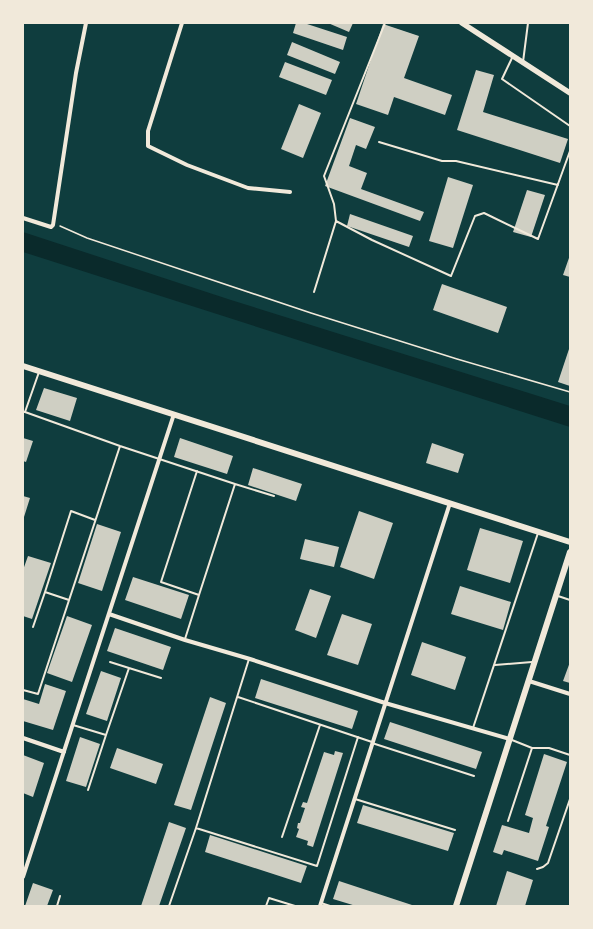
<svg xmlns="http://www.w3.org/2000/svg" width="593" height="929" font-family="'Noto Sans',sans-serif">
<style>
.water{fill:#0a2a2b}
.building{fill:#cfcfc3}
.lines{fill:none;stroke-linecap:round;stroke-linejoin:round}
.path{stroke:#f1e9da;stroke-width:1.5}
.service{stroke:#f1e9da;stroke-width:2}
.minor{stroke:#f1e9da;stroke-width:4}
.tertiary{stroke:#f1e9da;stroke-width:5.5}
.secondary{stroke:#f1e9da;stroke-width:6}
</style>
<rect width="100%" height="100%" fill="#0f3d3e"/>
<!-- water -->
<path class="water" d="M 23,232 L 231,300 L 570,406 L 570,427 L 23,252 Z"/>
<!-- building -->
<path class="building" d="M 296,23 L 304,23 L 347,37 L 343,50 L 293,33 Z
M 328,23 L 353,23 L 349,32 Z
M 383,24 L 419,36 L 404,78 L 452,95 L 445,115 L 394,97 L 388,115 L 356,104 Z
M 292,42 L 340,62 L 335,74 L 287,55 Z
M 285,62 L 332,80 L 326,95 L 279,77 Z
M 476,70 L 494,75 L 483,112 L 568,139 L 560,163 L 457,130 Z
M 299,104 L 321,113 L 303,158 L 281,149 Z
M 350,118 L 375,127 L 366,149 L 356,145 L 349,166 L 367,173 L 361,189 L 424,212 L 420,221 L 325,186 Z
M 448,177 L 473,185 L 453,248 L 429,241 Z
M 527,190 L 545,195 L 531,237 L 513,232 Z
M 350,214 L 413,236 L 409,247 L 347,226 Z
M 570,255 L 570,277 L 563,275 Z
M 442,284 L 507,307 L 498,333 L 433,310 Z
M 570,346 L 570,386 L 558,382 Z
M 44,388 L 77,398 L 70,421 L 36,410 Z
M 23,438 L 33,441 L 26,462 L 23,461 Z
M 180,438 L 233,456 L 227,474 L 174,457 Z
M 432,443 L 464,454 L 458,473 L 426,463 Z
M 253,468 L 302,484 L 296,501 L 248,485 Z
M 23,496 L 30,498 L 24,517 L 23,516 Z
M 359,511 L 393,523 L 374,579 L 340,567 Z
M 97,524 L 121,532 L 102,591 L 78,583 Z
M 480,528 L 523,541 L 510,583 L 467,570 Z
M 305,539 L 339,547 L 334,567 L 300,559 Z
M 28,556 L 51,563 L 32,619 L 23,616 L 23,570 Z
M 133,577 L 189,595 L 181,619 L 125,600 Z
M 460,586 L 511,602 L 503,630 L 451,614 Z
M 310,589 L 331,596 L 316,638 L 295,630 Z
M 342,614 L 372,624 L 358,665 L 327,655 Z
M 67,616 L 92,625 L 72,682 L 47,673 Z
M 115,628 L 171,647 L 163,670 L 107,651 Z
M 422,642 L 466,657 L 455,690 L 411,675 Z
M 570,662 L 570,683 L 563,681 Z
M 101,671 L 121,678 L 107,721 L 86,714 Z
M 261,679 L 358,711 L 352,729 L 255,698 Z
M 45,684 L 66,691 L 53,730 L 23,721 L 23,699 L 39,704 Z
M 210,697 L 226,703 L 191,810 L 174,805 Z
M 390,722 L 482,752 L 476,769 L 384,739 Z
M 80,737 L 100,744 L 86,787 L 66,781 Z
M 117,748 L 163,764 L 156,784 L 110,768 Z
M 335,751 L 343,753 L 313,847 L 307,845 L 308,841 L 296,837 L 299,829 L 297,828 L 298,823 L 300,823 L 305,808 L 301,807 L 303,802 L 307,803 L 324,752 L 334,755 Z
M 544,754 L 567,762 L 546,826 L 549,827 L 538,861 L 504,850 L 502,855 L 493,852 L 502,825 L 529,833 L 533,818 L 525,815 Z
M 23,755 L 44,763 L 33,797 L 23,793 Z
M 363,805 L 454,833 L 448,851 L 357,823 Z
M 169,822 L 186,828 L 159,906 L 141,906 Z
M 210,835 L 307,866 L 301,883 L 205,852 Z
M 507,871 L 533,880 L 525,906 L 496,906 Z
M 339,881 L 415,906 L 356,906 L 333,899 Z
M 33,883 L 53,890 L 47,906 L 25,906 Z"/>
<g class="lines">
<!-- path -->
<path class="path" d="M 60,226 L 87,238 L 311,313 L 457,359 L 570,392"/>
<!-- service -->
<path class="service" d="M 512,58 L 502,79 L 570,126
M 523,62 L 528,23
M 379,142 L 442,161 L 456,161 L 558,185
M 336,221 L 334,204 L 324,176 L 385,23
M 314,292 L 336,221 L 372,240 L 451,276 L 475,216 L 484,213 L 538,239 L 570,151
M 23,412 L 25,412 L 39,372
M 25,412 L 120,446 L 235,484 L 199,595 L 161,582 L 197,471
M 235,484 L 274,496
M 558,596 L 570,600
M 69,600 L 45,592 L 71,511 L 95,520
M 33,627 L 45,592
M 185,639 L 199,595
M 110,662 L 129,668
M 495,665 L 532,662
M 23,690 L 38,694 L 120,446
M 238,697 L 372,742
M 73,725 L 106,735 L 129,668 L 161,678
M 473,728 L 538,533
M 512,740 L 532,748 L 549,748 L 570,755
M 372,743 L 474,776
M 88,790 L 106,735
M 355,799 L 455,830
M 508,821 L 532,748
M 196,828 L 249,659
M 282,837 L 320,725
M 537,869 L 543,867 L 548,863 L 570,799
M 321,903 L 330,906
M 57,906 L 60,896
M 169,906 L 196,828 L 317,866 L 358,737
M 266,906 L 269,898 L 295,906"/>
<!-- minor -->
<path class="minor" d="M 182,23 L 148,131 L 148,146 L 187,165 L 248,188 L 290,192
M 23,218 L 51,227 L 53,225 L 76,73 L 86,23
M 109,614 L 185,640 L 250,659 L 385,703 L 510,739
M 529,681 L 570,694
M 23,738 L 64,752
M 23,877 L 174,414
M 320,906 L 450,503"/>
<!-- tertiary -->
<path class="tertiary" d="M 462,23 L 570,93"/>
<!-- secondary -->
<path class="secondary" d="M 23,366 L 570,542
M 456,906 L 570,552"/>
</g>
<!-- border -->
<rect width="593" height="929" fill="none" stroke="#f1e9da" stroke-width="48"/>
</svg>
